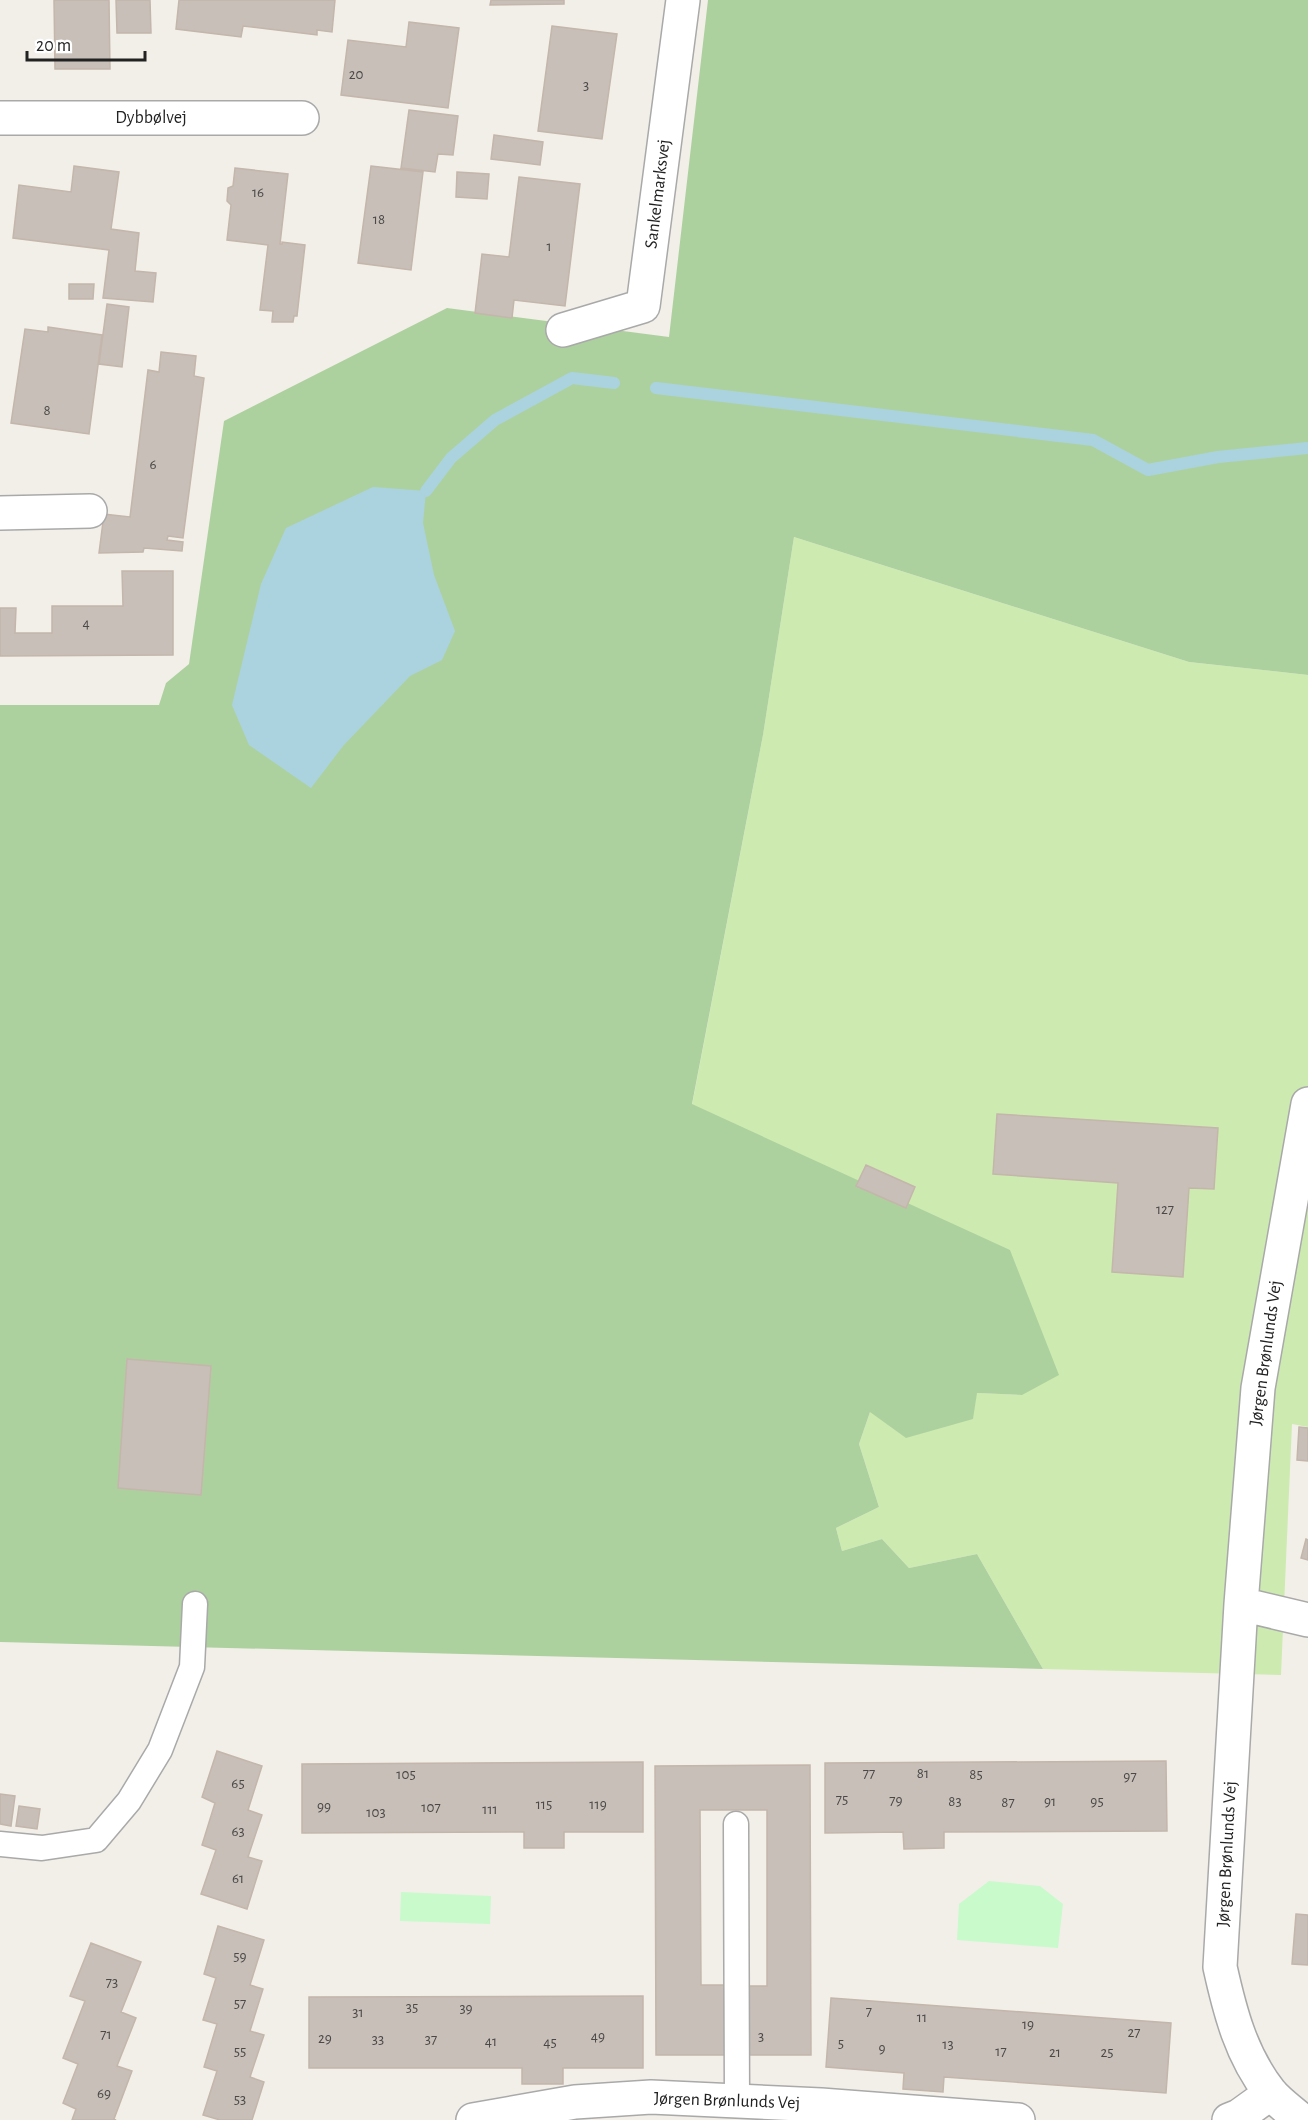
<svg xmlns="http://www.w3.org/2000/svg" width="1308" height="2120" font-family="'Alegreya Sans',sans-serif">
<style>
.grass{fill:#cdebb0}
.forest{fill:#add19e}
.park{fill:#c8facc}
.water{fill:#aad3df}
.lines{fill:none;stroke-linecap:round;stroke-linejoin:round}
.stream{stroke:#aad3df;stroke-width:12}
.building{fill:#c7bfb8;stroke:#c4b6ab;stroke-width:1.5}
.lane-casing{stroke:#a9a9a9;stroke-width:27}
.street-casing{stroke:#a9a9a9;stroke-width:36}
.lane{stroke:#fff;stroke-width:24}
.street{stroke:#fff;stroke-width:33}
.labels{text-anchor:middle;dominant-baseline:central;stroke-width:4.5;stroke-linejoin:round;paint-order:stroke}
.number-label{font-size:15px;fill:#4b4948}
.street-label{font-size:18px;fill:#222;stroke:#fff}
</style>
<rect width="100%" height="100%" fill="#f2efe9"/>
<!-- grass -->
<path class="grass" d="M 794,537 L 1189,662 L 1308,675 L 1308,1427 L 1292,1424 L 1281,1675 L 1043,1669 L 977,1554 L 909,1568 L 882,1539 L 842,1551 L 836,1528 L 879,1507 L 859,1444 L 870,1412 L 977,1393 L 1022,1395 L 692,1105 L 763,735 Z"/>
<!-- forest -->
<path class="forest" d="M 708,0 L 1308,0 L 1308,675 L 1189,662 L 794,537 L 763,735 L 692,1104 L 1010,1250 L 1059,1375 L 1022,1395 L 977,1393 L 973,1419 L 906,1438 L 870,1412 L 859,1444 L 879,1507 L 836,1528 L 842,1551 L 882,1539 L 909,1568 L 977,1554 L 1043,1669 L 0,1642 L 0,705 L 159,705 L 166,683 L 189,664 L 224,421 L 447,308 L 669,337 Z"/>
<!-- park -->
<path class="park" d="M 989,1881 L 1040,1886 L 1063,1904 L 1058,1948 L 957,1940 L 959,1904 Z
M 401,1892 L 491,1896 L 490,1924 L 400,1921 Z"/>
<!-- water -->
<path class="water" d="M 373,487 L 426,491 L 423,523 L 434,575 L 455,631 L 442,660 L 410,676 L 343,746 L 311,788 L 249,745 L 232,705 L 261,584 L 286,528 Z"/>
<g class="lines">
<!-- stream -->
<path class="stream" d="M 656,388 L 1093,440 L 1148,470 L 1218,457 L 1308,448
M 426,491 L 451,458 L 495,420 L 572,378 L 614,383"/>
</g>
<!-- building -->
<path class="building" d="M 54,0 L 109,0 L 110,69 L 55,69 Z
M 116,0 L 150,0 L 151,33 L 117,33 Z
M 179,0 L 335,0 L 332,32 L 317,30 L 317,35 L 243,26 L 241,37 L 176,29 Z
M 491,0 L 564,0 L 564,4 L 490,5 Z
M 409,22 L 459,28 L 448,108 L 341,95 L 348,40 L 406,47 Z
M 552,26 L 617,34 L 602,139 L 538,131 Z
M 409,110 L 458,116 L 453,155 L 438,154 L 435,172 L 401,168 Z
M 494,135 L 543,142 L 540,165 L 491,159 Z
M 74,166 L 119,172 L 111,229 L 139,233 L 135,271 L 156,273 L 153,302 L 103,298 L 109,250 L 13,238 L 19,185 L 71,192 Z
M 371,166 L 423,172 L 411,270 L 358,263 Z
M 235,168 L 288,174 L 280,244 L 282,244 L 282,242 L 305,245 L 297,316 L 294,316 L 293,322 L 272,322 L 273,311 L 260,310 L 268,245 L 227,240 L 231,205 L 227,201 L 228,188 L 233,186 Z
M 457,172 L 489,174 L 487,199 L 456,197 Z
M 519,177 L 580,184 L 565,306 L 514,300 L 512,318 L 475,313 L 482,254 L 509,257 Z
M 69,284 L 94,284 L 93,299 L 69,299 Z
M 107,304 L 129,307 L 122,367 L 99,364 Z
M 48,327 L 102,335 L 89,434 L 11,423 L 25,329 L 48,332 Z
M 161,352 L 196,356 L 194,376 L 204,378 L 183,538 L 168,536 L 167,540 L 183,542 L 182,551 L 144,548 L 143,552 L 99,553 L 104,514 L 130,517 L 148,370 L 159,372 Z
M 122,571 L 173,571 L 173,655 L 0,656 L 0,608 L 16,608 L 15,633 L 52,633 L 52,606 L 123,606 Z
M 997,1114 L 1218,1128 L 1214,1189 L 1189,1188 L 1183,1277 L 1112,1272 L 1118,1183 L 993,1174 Z
M 866,1165 L 915,1187 L 906,1208 L 856,1186 Z
M 127,1359 L 211,1366 L 201,1495 L 118,1488 Z
M 1299,1427 L 1308,1428 L 1308,1461 L 1297,1460 Z
M 1306,1539 L 1308,1540 L 1308,1560 L 1301,1558 Z
M 217,1751 L 262,1766 L 248,1810 L 262,1815 L 248,1857 L 262,1861 L 247,1909 L 201,1894 L 216,1850 L 202,1845 L 215,1803 L 202,1797 Z
M 1166,1761 L 1167,1831 L 944,1832 L 944,1848 L 904,1849 L 903,1832 L 825,1833 L 825,1763 Z
M 643,1762 L 643,1832 L 564,1832 L 564,1848 L 524,1848 L 524,1832 L 302,1833 L 302,1764 Z
M 810,1765 L 811,2055 L 744,2055 L 744,1986 L 767,1986 L 767,1810 L 700,1810 L 701,1985 L 725,1985 L 725,2055 L 656,2055 L 655,1766 Z
M 0,1794 L 15,1796 L 11,1826 L 0,1824 Z
M 19,1806 L 40,1809 L 37,1829 L 16,1826 Z
M 1296,1914 L 1308,1915 L 1308,1965 L 1292,1964 Z
M 218,1926 L 264,1940 L 250,1985 L 263,1989 L 250,2031 L 264,2035 L 250,2077 L 264,2082 L 252,2120 L 220,2120 L 203,2115 L 217,2071 L 204,2067 L 217,2024 L 203,2020 L 216,1978 L 204,1974 Z
M 91,1943 L 141,1962 L 121,2012 L 136,2018 L 117,2066 L 132,2071 L 114,2119 L 116,2120 L 72,2120 L 76,2109 L 63,2103 L 78,2064 L 63,2058 L 85,2001 L 70,1996 Z
M 643,1996 L 643,2068 L 563,2068 L 563,2084 L 522,2084 L 522,2068 L 309,2068 L 309,1997 Z
M 831,1998 L 1171,2023 L 1166,2093 L 944,2077 L 943,2092 L 903,2089 L 904,2073 L 826,2067 Z"/>
<g class="lines">
<defs>
<path id="lane" d="M 736,1824 L 737,2100
M 0,1844 L 42,1848 L 96,1840 L 129,1801 L 160,1750 L 192,1667 L 195,1604"/>
<path id="street" d="M 0,118 L 302,118
M 563,330 L 643,306 L 683,0
M 0,513 L 90,511
M 1241,1604 L 1308,1620
M 473,2120 L 575,2102 L 651,2097 L 821,2105 L 1018,2120
M 1229,2120 L 1239,2116 L 1271,2093
M 1301,2120 C 1291,2111 1278,2102 1270,2092 C 1241,2055 1230,2012 1220,1967 L 1241,1604 L 1258,1388 L 1308,1104"/>
</defs>
<!-- lane casing -->
<use href="#lane" class="lane-casing"/>
<!-- street casing -->
<use href="#street" class="street-casing"/>
<!-- lane -->
<use href="#lane" class="lane"/>
<!-- street -->
<use href="#street" class="street"/>
</g>
<g class="labels">
<!-- number labels -->
<g class="number-label">
<text x="356" y="74">20</text>
<text x="586" y="85">3</text>
<text x="258" y="192">16</text>
<text x="379" y="219">18</text>
<text x="549" y="246">1</text>
<text x="47" y="410">8</text>
<text x="153" y="464">6</text>
<text x="86" y="623">4</text>
<text x="1165" y="1209">127</text>
<text x="869" y="1773">77</text>
<text x="923" y="1773">81</text>
<text x="406" y="1774">105</text>
<text x="976" y="1774">85</text>
<text x="1130" y="1776">97</text>
<text x="238" y="1783">65</text>
<text x="842" y="1799">75</text>
<text x="896" y="1800">79</text>
<text x="955" y="1801">83</text>
<text x="1050" y="1801">91</text>
<text x="1097" y="1801">95</text>
<text x="1008" y="1802">87</text>
<text x="544" y="1804">115</text>
<text x="598" y="1804">119</text>
<text x="324" y="1806">99</text>
<text x="431" y="1807">107</text>
<text x="490" y="1809">111</text>
<text x="376" y="1812">103</text>
<text x="238" y="1831">63</text>
<text x="238" y="1878">61</text>
<text x="240" y="1956">59</text>
<text x="112" y="1982">73</text>
<text x="240" y="2003">57</text>
<text x="412" y="2007">35</text>
<text x="466" y="2008">39</text>
<text x="869" y="2011">7</text>
<text x="358" y="2012">31</text>
<text x="922" y="2017">11</text>
<text x="1028" y="2024">19</text>
<text x="1134" y="2032">27</text>
<text x="106" y="2034">71</text>
<text x="598" y="2036">49</text>
<text x="761" y="2036">3</text>
<text x="325" y="2038">29</text>
<text x="378" y="2039">33</text>
<text x="431" y="2039">37</text>
<text x="491" y="2041">41</text>
<text x="550" y="2042">45</text>
<text x="841" y="2043">5</text>
<text x="948" y="2044">13</text>
<text x="882" y="2048">9</text>
<text x="240" y="2051">55</text>
<text x="1001" y="2051">17</text>
<text x="1055" y="2052">21</text>
<text x="1107" y="2052">25</text>
<text x="104" y="2093">69</text>
<text x="240" y="2099">53</text>
</g>
<!-- street labels -->
<g class="street-label">
<text x="151" y="118">Dybbølvej</text>
<text transform="translate(658 194) rotate(-83)">Sankelmarksvej</text>
<text transform="translate(1266 1353) rotate(-82)">Jørgen Brønlunds Vej</text>
<text transform="translate(1227 1854) rotate(-87)">Jørgen Brønlunds Vej</text>
<text transform="translate(727 2101) rotate(2)">Jørgen Brønlunds Vej</text>
</g>
</g>
<!-- scale -->
<path d="M27 51v9h118v-9" fill="none" stroke="#222222" stroke-width="3"/>
<text x="36" y="51" font-size="18" fill="#222222" stroke="#ffffff" stroke-width="4.5" paint-order="stroke">20 m</text>
</svg>
